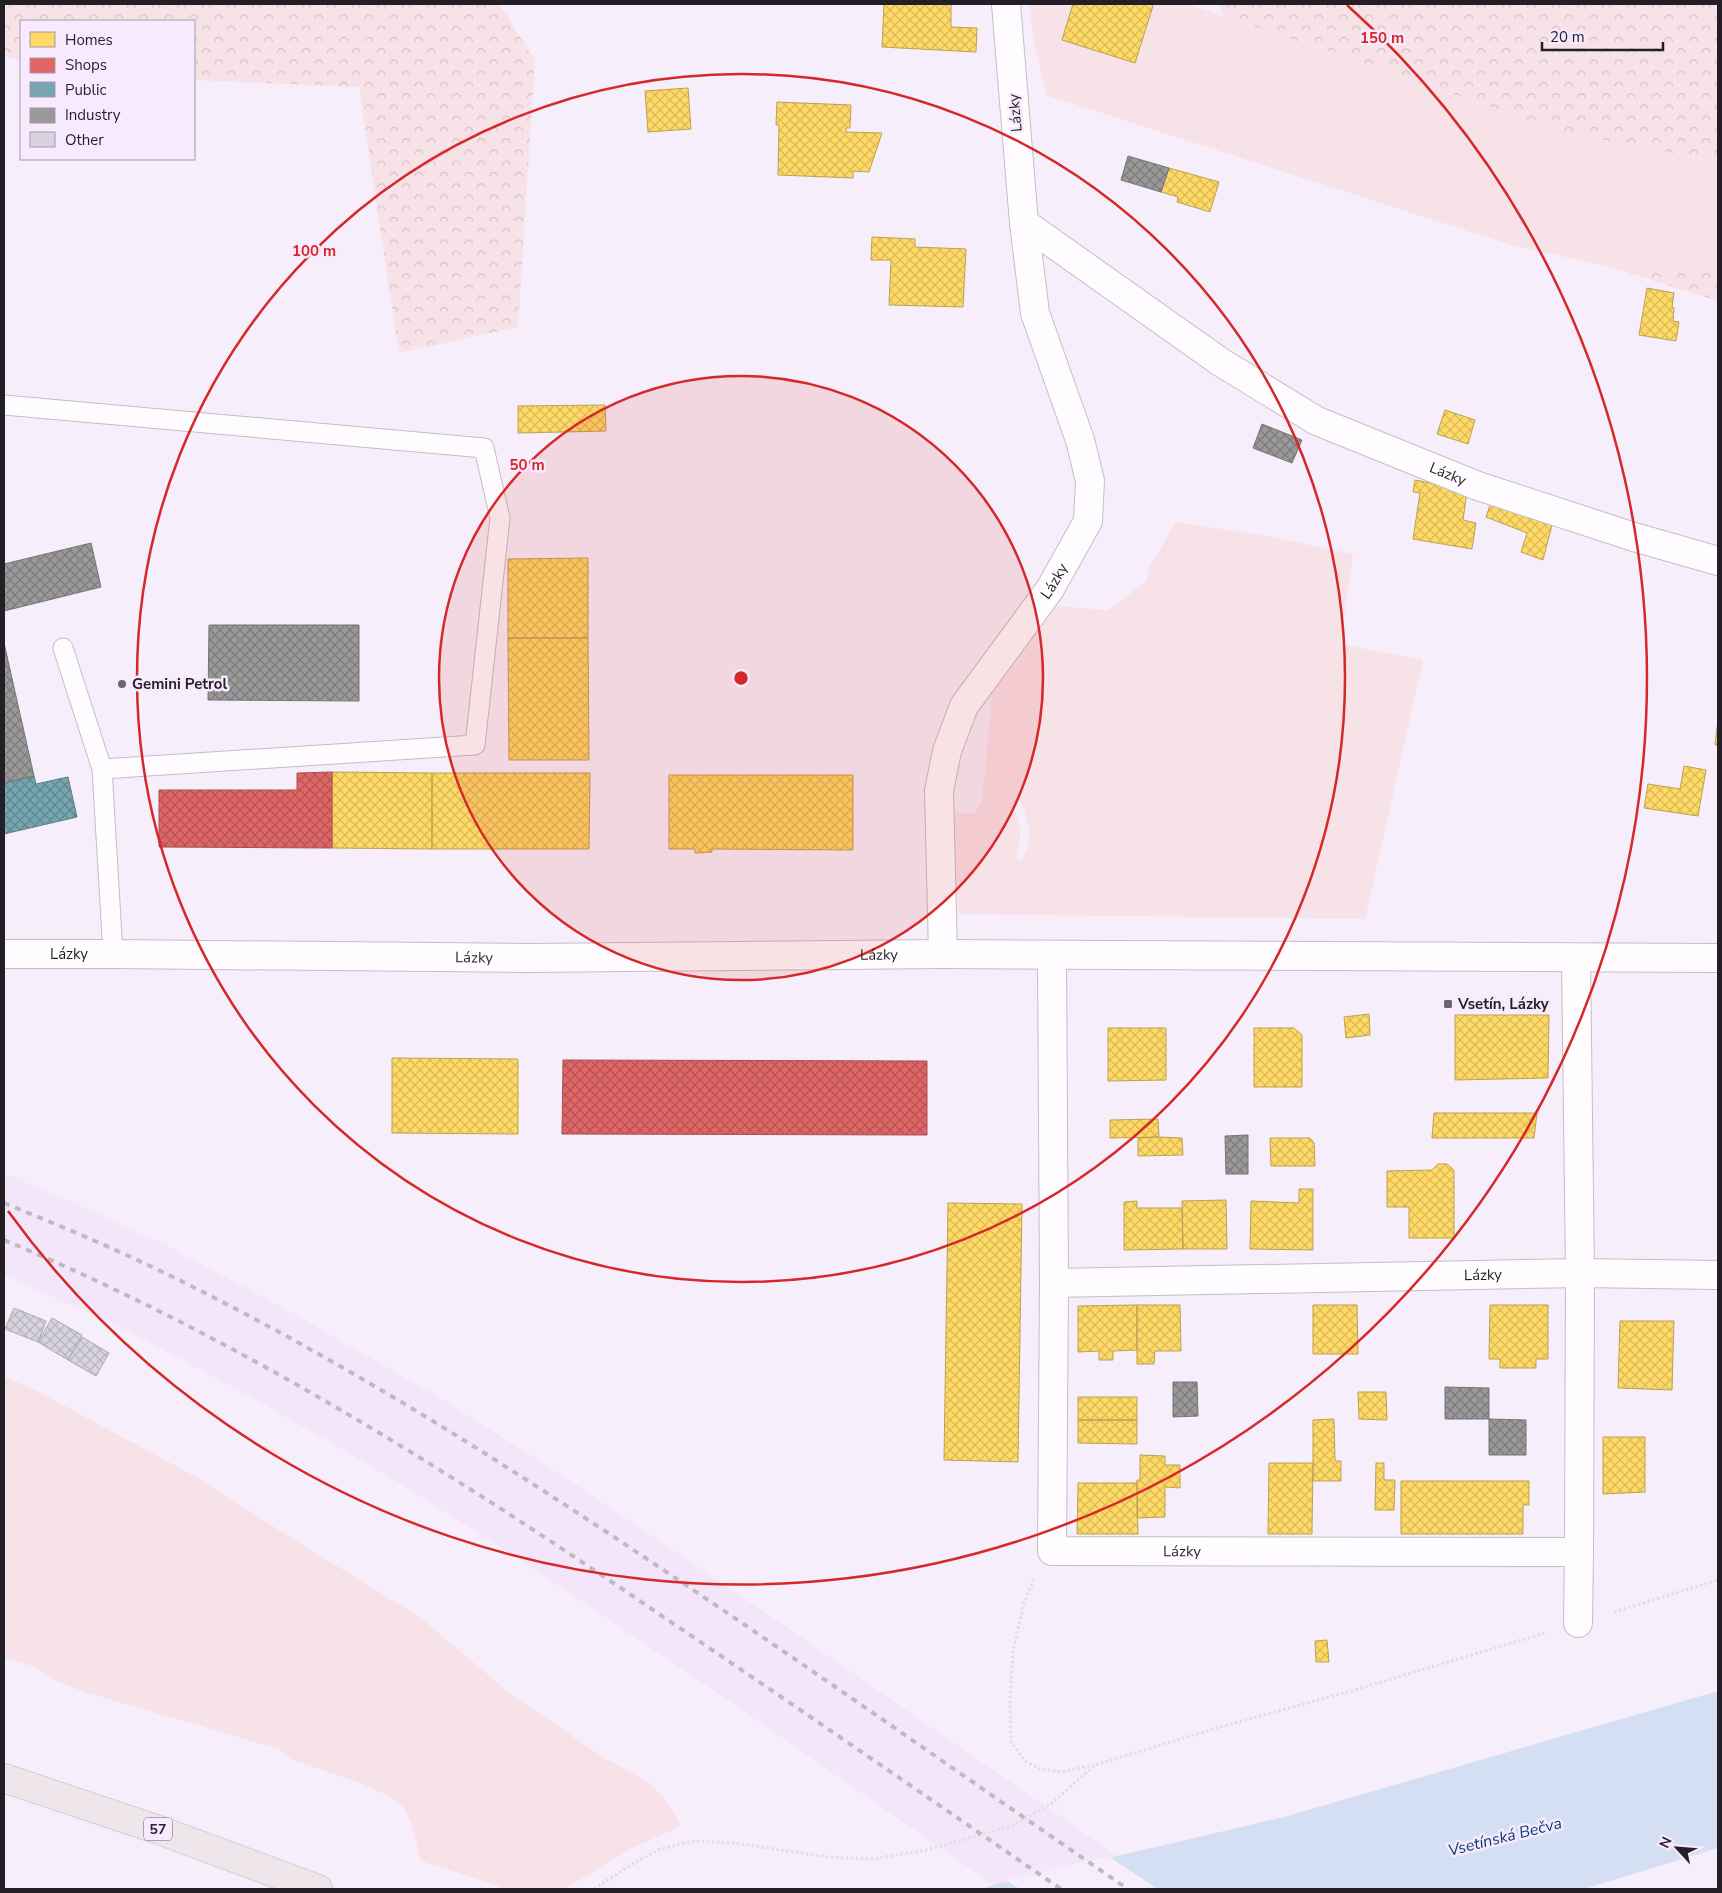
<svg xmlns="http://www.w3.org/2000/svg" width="1722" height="1893" font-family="'Nunito Sans',sans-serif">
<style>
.built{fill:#f4e6fa}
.green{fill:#f7e2e8;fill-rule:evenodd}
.forest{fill:url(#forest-crowns)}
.water{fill:#d4dff4}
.pier{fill:#f6eefa}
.homes{fill:url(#homes-cross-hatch);stroke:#bda153}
.shops{fill:url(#shops-cross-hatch);stroke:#a85153}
.public{fill:url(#public-cross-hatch);stroke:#5d7d86}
.industry{fill:url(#industry-cross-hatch);stroke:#767476}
.building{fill:url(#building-cross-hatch);stroke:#adaab3}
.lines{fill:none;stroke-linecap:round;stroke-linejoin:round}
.lane-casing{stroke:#c4bec7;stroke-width:21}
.street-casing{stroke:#c4bec7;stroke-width:30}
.secondary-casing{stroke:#c4bec7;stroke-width:30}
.primary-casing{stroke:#d0ccd2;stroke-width:30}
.path{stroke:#e1dee2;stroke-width:3;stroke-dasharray:2.5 2.5;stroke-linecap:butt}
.lane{stroke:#fefcfe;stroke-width:19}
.street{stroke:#fefcfe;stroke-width:28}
.secondary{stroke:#fefcfe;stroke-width:28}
.primary{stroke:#efe6ec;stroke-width:28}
.rail{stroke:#bdbbbe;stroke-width:4;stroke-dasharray:6 6;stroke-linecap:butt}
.ring{fill:none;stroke:#d62828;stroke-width:2.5}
.poi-dot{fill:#6e6770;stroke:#f8eafe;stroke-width:2}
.labels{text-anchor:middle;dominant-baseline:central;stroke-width:5;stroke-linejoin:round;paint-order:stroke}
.shield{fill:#f8eafe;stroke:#645c67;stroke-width:1}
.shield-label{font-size:14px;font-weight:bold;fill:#241f26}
.street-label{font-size:15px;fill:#241f26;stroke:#f8eafe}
.poi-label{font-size:15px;font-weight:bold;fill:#241f26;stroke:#f8eafe;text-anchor:start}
.water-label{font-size:16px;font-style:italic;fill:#093970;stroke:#f8eafe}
.centre{fill:#d62828;stroke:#f8eafe;stroke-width:2.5}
.ring-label{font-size:15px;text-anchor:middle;font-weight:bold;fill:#d62828;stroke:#f8eafe;stroke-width:5;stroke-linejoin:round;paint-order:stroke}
</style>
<defs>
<pattern id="forest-crowns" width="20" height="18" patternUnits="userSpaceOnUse" patternTransform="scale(1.25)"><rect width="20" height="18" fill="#f7e2e8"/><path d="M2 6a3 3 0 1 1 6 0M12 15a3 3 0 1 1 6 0" fill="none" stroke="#d4c1c7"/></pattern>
<pattern id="homes-cross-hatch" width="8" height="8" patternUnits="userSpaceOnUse" patternTransform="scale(1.25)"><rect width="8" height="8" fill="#ffd966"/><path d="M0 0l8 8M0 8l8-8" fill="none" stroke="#daba58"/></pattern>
<pattern id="shops-cross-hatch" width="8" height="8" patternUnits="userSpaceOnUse" patternTransform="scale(1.25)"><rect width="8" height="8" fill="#e06666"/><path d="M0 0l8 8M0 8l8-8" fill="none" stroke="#b55354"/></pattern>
<pattern id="public-cross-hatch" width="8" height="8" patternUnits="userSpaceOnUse" patternTransform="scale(1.25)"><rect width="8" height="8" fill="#76a5af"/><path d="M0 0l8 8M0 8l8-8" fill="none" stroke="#61868e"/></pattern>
<pattern id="industry-cross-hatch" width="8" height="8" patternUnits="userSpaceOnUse" patternTransform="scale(1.25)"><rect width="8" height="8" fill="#999"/><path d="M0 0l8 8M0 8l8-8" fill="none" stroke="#7d7c7d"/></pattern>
<pattern id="building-cross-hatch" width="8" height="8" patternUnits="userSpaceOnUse" patternTransform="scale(1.25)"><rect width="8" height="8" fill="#d7d4dd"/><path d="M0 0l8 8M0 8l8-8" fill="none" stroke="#b8b6be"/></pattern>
</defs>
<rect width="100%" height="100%" fill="#f6eefa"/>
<!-- built -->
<path class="built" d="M 4,1173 L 67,1200 L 164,1244 L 300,1317 L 445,1401 L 565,1477 L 788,1628 L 1165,1889 L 999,1889 L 735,1705 L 513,1555 L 396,1481 L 255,1399 L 122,1328 L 4,1275 Z"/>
<!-- green -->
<path class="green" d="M 1032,4 L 1187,4 L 1569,134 L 1718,162 L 1718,265 L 1611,267 L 1511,245 L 1046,95 L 1032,31 L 1030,5 Z
M 1176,522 L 1267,536 L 1353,554 L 1340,644 L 1423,660 L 1365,919 L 958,914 L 953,813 L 974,814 L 982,802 L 992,694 L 1009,667 L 1057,606 L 1107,610 L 1146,582 L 1150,566 ZM 1018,798 C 1029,819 1036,840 1020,861 L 1016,858 C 1022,834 1022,828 1013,804 Z
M 4,1377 L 33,1389 L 200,1479 L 285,1534 L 421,1618 L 507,1691 L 601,1756 L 650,1783 L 665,1800 L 681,1826 L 632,1848 L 565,1889 L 503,1889 L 498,1886 L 421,1861 C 416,1843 413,1821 402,1806 C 390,1790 312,1767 291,1759 L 279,1749 L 85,1692 L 57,1681 L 36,1667 L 4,1658 Z"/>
<!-- forest -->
<path class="forest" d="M 4,4 L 499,4 L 535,60 L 518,327 L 399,353 L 359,87 L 194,80 L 194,21 L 21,21 L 21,60 L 4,57 Z
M 1218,4 L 1718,4 L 1718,162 L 1569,134 L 1223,16 Z
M 1718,265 L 1718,301 L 1611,267 Z"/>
<!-- water -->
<path class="water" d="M 1718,1691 L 1718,1848 L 1584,1889 L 982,1889 L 993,1885 L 1284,1817 Z"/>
<!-- pier -->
<path class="pier" d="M 1108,1856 L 1158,1889 L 1020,1889 L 1006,1880 Z"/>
<!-- homes -->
<path class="homes" d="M 884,4 L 951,4 L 951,27 L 977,28 L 976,52 L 882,47 Z
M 1073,4 L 1152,4 L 1153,6 L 1135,63 L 1062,40 Z
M 688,88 L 691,129 L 648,132 L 645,91 Z
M 777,102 L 851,105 L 850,128 L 846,128 L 846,132 L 882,133 L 869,172 L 853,171 L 853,178 L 778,175 L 779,125 L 776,125 Z
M 1169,168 L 1219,182 L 1210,212 L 1177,202 L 1178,197 L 1161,192 Z
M 872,237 L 915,239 L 915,247 L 966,249 L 963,307 L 889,305 L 891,260 L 871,260 Z
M 1647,288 L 1674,293 L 1672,307 L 1674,308 L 1673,321 L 1679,322 L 1676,341 L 1639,335 Z
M 605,405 L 606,431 L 518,433 L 518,406 Z
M 1445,410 L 1475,420 L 1468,444 L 1437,434 Z
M 1415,480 L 1462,489 L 1467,492 L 1463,520 L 1476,523 L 1472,549 L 1413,539 L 1420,493 L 1413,492 Z
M 1491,502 L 1552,525 L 1543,560 L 1521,552 L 1527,533 L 1486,517 Z
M 588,558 L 588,638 L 508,638 L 508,559 Z
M 508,638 L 588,638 L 589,760 L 509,760 Z
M 1718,719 L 1718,745 L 1715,745 Z
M 1684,766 L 1706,770 L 1698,816 L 1644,808 L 1648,784 L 1680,789 Z
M 332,772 L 432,773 L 432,849 L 332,848 Z
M 432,773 L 590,773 L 589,849 L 432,849 Z
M 669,775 L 853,775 L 853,850 L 712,849 L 712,852 L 695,853 L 695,849 L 669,849 Z
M 1369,1014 L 1370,1035 L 1346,1038 L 1344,1017 Z
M 1455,1015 L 1549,1015 L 1548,1078 L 1455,1080 Z
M 1108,1028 L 1166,1028 L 1166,1080 L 1108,1081 Z
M 1254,1028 L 1294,1028 L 1302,1035 L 1302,1087 L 1254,1087 Z
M 392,1058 L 518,1059 L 518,1134 L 392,1133 Z
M 1434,1113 L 1537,1113 L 1534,1138 L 1432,1138 Z
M 1158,1119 L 1159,1137 L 1110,1138 L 1110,1120 Z
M 1159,1137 L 1182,1138 L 1183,1155 L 1138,1156 L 1138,1138 Z
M 1270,1138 L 1310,1138 L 1314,1143 L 1315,1166 L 1271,1166 Z
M 1438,1164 L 1447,1164 L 1454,1170 L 1454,1238 L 1409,1238 L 1409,1207 L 1387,1207 L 1387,1171 L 1432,1170 Z
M 1299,1189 L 1313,1189 L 1313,1250 L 1250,1249 L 1251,1201 L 1299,1203 Z
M 1226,1200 L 1227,1249 L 1183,1249 L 1182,1201 Z
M 1137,1201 L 1137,1208 L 1182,1208 L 1183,1249 L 1124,1250 L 1124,1202 Z
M 948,1203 L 1022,1204 L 1018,1462 L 944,1460 Z
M 1137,1305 L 1137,1350 L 1113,1351 L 1113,1360 L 1099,1360 L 1099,1351 L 1078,1352 L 1078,1306 Z
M 1137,1305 L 1180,1305 L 1181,1351 L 1155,1351 L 1154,1364 L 1137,1364 Z
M 1313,1305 L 1357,1305 L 1358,1354 L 1313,1354 Z
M 1490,1305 L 1548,1305 L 1548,1359 L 1536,1359 L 1536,1368 L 1500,1368 L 1500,1359 L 1489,1359 Z
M 1620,1321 L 1674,1321 L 1672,1390 L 1618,1388 Z
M 1358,1392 L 1386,1392 L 1387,1420 L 1359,1419 Z
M 1078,1397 L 1137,1397 L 1137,1420 L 1078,1420 Z
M 1334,1419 L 1335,1461 L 1341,1461 L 1341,1481 L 1313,1481 L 1313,1420 Z
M 1078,1420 L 1137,1420 L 1137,1444 L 1078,1443 Z
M 1603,1437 L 1645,1437 L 1645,1492 L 1603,1494 Z
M 1140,1455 L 1165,1456 L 1165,1465 L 1180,1465 L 1180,1488 L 1165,1487 L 1165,1517 L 1137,1518 L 1137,1480 L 1140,1480 Z
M 1269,1463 L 1313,1463 L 1312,1534 L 1268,1534 Z
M 1376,1463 L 1384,1463 L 1384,1480 L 1395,1480 L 1394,1510 L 1375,1510 Z
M 1401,1481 L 1529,1481 L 1529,1505 L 1523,1505 L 1523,1534 L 1401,1534 Z
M 1078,1483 L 1137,1483 L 1138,1534 L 1077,1534 Z
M 1327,1640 L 1329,1662 L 1316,1662 L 1315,1641 Z"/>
<!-- shops -->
<path class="shops" d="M 332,772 L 332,848 L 159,847 L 159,790 L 297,790 L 297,773 Z
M 563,1060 L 927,1061 L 927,1135 L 562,1134 Z"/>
<!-- public -->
<path class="public" d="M 34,776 L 36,784 L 68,777 L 77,817 L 4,834 L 4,783 Z"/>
<!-- industry -->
<path class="industry" d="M 1128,156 L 1169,168 L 1161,192 L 1121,180 Z
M 1262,424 L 1302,440 L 1292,463 L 1253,448 Z
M 91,543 L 101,587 L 4,611 L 4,564 Z
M 209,625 L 359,625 L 359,701 L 208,700 Z
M 4,643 L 34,776 L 4,783 Z
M 1248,1135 L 1248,1174 L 1226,1174 L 1225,1136 Z
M 1173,1382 L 1197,1382 L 1198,1416 L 1173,1417 Z
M 1445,1387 L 1489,1388 L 1489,1419 L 1445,1419 Z
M 1489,1419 L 1526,1420 L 1526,1455 L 1489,1455 Z"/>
<!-- building -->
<path class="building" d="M 14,1308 L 46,1321 L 38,1342 L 5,1329 Z
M 52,1318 L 82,1335 L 68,1360 L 38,1342 Z
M 82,1337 L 109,1353 L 96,1376 L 68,1360 Z"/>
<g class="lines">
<defs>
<path id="lane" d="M 4,405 L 484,448 L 500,518 L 475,745 L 102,769
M 63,648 L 102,769 L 113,954"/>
<g id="street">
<path id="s1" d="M 1024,223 L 1222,363 L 1317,421 L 1478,486 L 1634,537 L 1718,561"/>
<path id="s2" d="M 943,954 L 939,791 L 947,751 L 964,706 L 1050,589 L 1088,521 L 1090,481 L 1080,440 L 1035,313 L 1024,223 L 1006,4"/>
<path id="s3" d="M 1052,956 L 1054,1283 L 1052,1551 L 1579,1552 L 1580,1273 L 1576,958"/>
<path id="s4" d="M 1054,1283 L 1580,1273 L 1718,1275"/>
<path d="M 1578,1623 L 1579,1552"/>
</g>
<g id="secondary">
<path id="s5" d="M 4,954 L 113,954 L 527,958 L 943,954 L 1718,958"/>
</g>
<path id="primary" d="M 4,1778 L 159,1830 L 318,1889"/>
</defs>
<!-- lane casing -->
<use href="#lane" class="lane-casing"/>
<!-- street casing -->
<use href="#street" class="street-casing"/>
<!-- secondary casing -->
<use href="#secondary" class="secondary-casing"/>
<!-- primary casing -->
<use href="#primary" class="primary-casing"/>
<!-- path -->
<path class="path" d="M 1034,1579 L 1024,1603 L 1013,1651 L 1010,1698 L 1011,1742 L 1025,1761 L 1040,1769 L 1061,1772 L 1093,1765
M 1614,1612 L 1718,1580
M 594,1889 L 632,1864 L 660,1849 L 694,1841 L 734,1843 L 828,1857 L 872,1859 L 926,1850 L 1012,1826 L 1051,1804 L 1095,1765 L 1220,1727 L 1351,1691 L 1545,1633"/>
<!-- lane -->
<use href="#lane" class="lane"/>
<!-- street -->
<use href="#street" class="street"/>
<!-- secondary -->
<use href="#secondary" class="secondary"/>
<!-- primary -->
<use href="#primary" class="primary"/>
<!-- rail -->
<path class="rail" d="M 4,1203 C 53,1223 102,1243 150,1266 C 324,1349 487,1452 647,1559 C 809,1667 967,1779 1128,1889
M 4,1240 C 237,1337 451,1472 659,1614 C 794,1705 927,1797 1061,1889"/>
</g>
<!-- distance rings -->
<circle cx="741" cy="678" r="302" fill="#d62828" fill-opacity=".12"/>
<g class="ring">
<circle cx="741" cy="678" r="302"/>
<circle cx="741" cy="678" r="604"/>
<path d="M1347 5A906 906 0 1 1 8 1211"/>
</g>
<!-- markers -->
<g class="poi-dot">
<circle cx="122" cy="684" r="5"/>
<rect x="1443" y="999" width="10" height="10" rx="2.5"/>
</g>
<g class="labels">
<!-- shield labels -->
<rect class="shield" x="144" y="1817.5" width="28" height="23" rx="4"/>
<g class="shield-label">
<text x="158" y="1829">57</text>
</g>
<!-- street labels -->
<g class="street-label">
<text transform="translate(1015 113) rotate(-95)">Lázky</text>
<text stroke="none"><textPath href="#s1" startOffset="495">Lázky</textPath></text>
<text stroke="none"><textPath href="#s2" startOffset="406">Lázky</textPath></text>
<text stroke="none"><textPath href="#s5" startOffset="65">Lázky</textPath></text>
<text stroke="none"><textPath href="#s5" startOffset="875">Lázky</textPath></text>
<text stroke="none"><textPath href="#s5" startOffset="470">Lázky</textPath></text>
<text stroke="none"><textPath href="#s4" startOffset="429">Lázky</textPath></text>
<text stroke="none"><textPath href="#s3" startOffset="725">Lázky</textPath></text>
</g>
<!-- poi labels -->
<g class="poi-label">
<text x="132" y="684">Gemini Petrol</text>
<text x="1458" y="1004">Vsetín, Lázky</text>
</g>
<!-- water labels -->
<g class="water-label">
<text transform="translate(1505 1837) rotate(-14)">Vsetínská Bečva</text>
</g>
</g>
<circle cx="741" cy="678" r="8" class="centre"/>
<g class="ring-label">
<text x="1382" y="43">150 m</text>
<text x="314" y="256">100 m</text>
<text x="527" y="470">50 m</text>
</g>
<!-- border -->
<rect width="1722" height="1893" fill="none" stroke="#241f26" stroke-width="10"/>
<!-- legend -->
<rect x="20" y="20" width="175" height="140" fill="#f8eafe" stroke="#a399a8"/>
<rect x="30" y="32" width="25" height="15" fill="#ffd966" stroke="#a399a8"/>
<text x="65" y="45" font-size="15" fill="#241f26">Homes</text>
<rect x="30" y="58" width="25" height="15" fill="#e06666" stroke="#a399a8"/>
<text x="65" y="70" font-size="15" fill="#241f26">Shops</text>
<rect x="30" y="82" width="25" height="15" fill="#76a5af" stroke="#a399a8"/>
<text x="65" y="95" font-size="15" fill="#241f26">Public</text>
<rect x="30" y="108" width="25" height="15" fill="#999999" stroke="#a399a8"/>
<text x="65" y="120" font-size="15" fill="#241f26">Industry</text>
<rect x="30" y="132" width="25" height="15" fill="#d7d4dd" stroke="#a399a8"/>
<text x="65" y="145" font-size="15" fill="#241f26">Other</text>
<!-- north arrow -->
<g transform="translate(1677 1848) rotate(296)" stroke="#f8eafe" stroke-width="4" paint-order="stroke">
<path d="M0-4L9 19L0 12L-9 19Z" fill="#241f26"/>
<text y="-8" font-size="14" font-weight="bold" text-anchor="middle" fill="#241f26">N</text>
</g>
<!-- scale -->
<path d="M1542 42v8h121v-8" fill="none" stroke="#241f26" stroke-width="2.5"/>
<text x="1550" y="42" font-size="15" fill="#241f26" stroke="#f8eafe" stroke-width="4" paint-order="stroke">20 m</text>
</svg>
